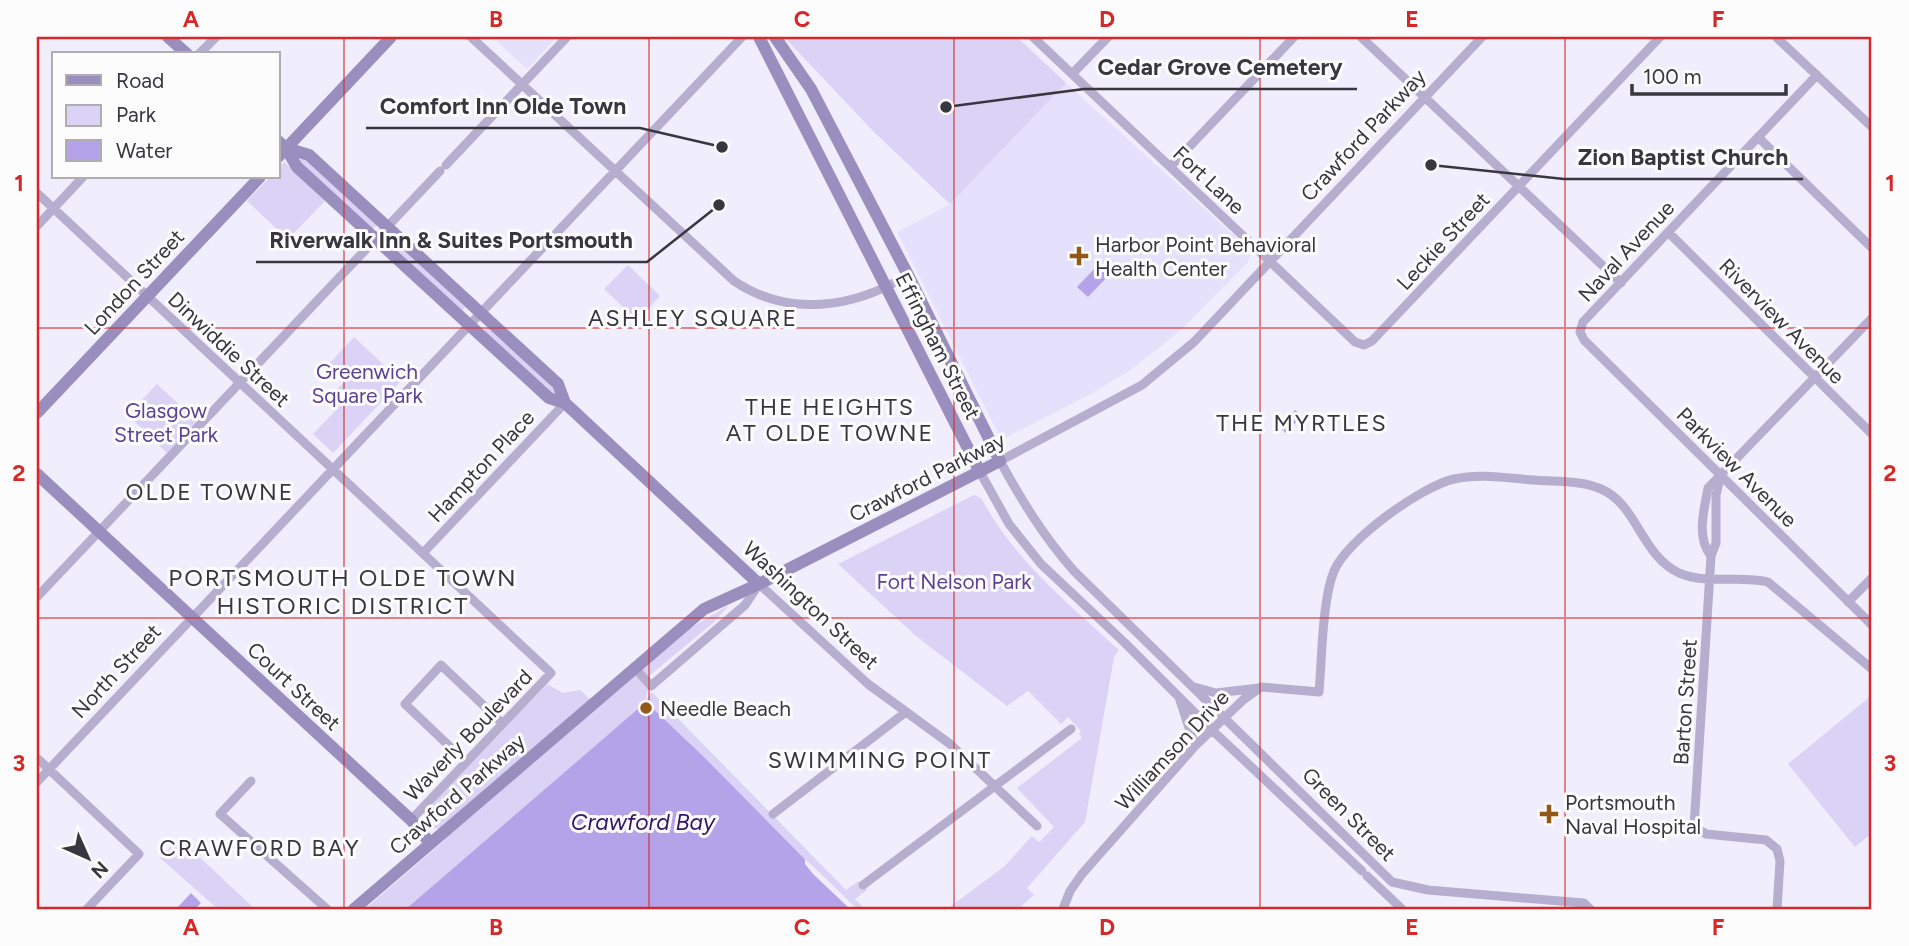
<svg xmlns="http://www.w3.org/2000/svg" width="1909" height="946" font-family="Figtree,sans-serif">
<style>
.built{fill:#e5e0fb}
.green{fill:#dbd3f6}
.water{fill:#b5a3ea}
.pier{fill:#f0edfd}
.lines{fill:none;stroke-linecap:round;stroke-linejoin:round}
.street{stroke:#b5aece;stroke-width:9}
.secondary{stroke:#998ebd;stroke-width:12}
.grid{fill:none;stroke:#d62828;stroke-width:2;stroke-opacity:0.55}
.poi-dot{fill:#935717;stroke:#fcfcfc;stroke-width:2.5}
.labels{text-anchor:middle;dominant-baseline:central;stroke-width:6;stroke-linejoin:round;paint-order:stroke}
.street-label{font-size:21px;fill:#38363e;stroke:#fcfcfc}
.poi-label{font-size:21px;fill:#38363e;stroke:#fcfcfc;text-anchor:start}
.park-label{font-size:21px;fill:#5d4195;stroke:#fcfcfc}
.neighbourhood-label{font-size:23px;letter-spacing:2px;fill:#38363e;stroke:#fcfcfc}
.water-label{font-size:23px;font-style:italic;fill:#361567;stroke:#fcfcfc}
.quarter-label{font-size:24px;letter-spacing:2px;fill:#38363e;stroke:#fcfcfc}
.leader{fill:none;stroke:#38363e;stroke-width:2.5}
.callout-dot{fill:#38363e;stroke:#fcfcfc;stroke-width:2.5}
.callout-label{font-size:23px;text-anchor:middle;font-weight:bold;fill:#38363e;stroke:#fcfcfc;stroke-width:6;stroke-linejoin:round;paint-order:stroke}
.neatline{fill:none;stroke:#d62828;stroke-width:2.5}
.grid-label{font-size:23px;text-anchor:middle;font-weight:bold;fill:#d62828}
</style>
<rect width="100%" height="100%" fill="#f0edfd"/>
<!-- built -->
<path class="built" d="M 492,37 L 557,37 L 527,69 Z
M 1066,83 L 1251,251 L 1248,262 L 1183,328 L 1160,347 L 1129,371 L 1089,395 L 1005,438 L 1000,437 L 897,232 L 950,204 Z"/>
<!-- green -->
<path class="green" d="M 784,37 L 1017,37 L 1066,83 L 950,204 L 874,132 Z
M 303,157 L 377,225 L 376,227 L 371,229 L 301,165 L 300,160 Z
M 284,162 L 325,201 L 288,239 L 247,201 L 270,177 L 278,177 L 278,168 Z
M 389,237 L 465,307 L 462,311 L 386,240 Z
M 628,265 L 660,296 L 637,320 L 604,289 Z
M 487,327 L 555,386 L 555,393 L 553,395 L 484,331 Z
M 354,337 L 401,381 L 333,453 L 313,434 L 338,408 L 329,398 L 344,382 L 327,366 Z
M 157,384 L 197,421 L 167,453 L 128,415 Z
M 974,495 L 981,498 C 1014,560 1068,603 1119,650 L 1114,657 L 1085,822 L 1027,888 L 1034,895 L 1018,909 L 947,909 L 1005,866 L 1032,836 L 1039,842 L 1054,827 L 1017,788 L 1082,738 L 1079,734 L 1081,731 L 1068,717 L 1061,724 L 1028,691 L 1007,706 L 916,636 L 838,564 Z
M 729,605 L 713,623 L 650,675 L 646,700 L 652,692 L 846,890 L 859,881 L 867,890 L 855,899 L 865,909 L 854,909 L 704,757 L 646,703 L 406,909 L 365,909 L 445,840 L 437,828 L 433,829 C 425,823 424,817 423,808 L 495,738 L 547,684 L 563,693 L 580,690 L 590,699 L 684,632 Z
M 1872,695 L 1872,833 L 1855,847 L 1788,764 Z
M 179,838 L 255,909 L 218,909 L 160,858 Z"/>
<!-- water -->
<path class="water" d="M 1097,266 L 1108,276 L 1088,297 L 1077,287 Z
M 1295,410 L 1302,416 L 1286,433 L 1279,427 Z
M 646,702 L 704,757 L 854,909 L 406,909 Z
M 191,893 L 201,903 L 195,909 L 176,909 Z"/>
<!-- pier -->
<path class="pier" d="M 805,859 L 821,874 L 857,909 L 850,909 L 813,874 L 805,864 Z"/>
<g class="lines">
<!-- street -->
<path class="street" d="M 471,37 L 734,281 C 789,318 854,308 908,275
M 1033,37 L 1355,342 L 1364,345 L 1372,341 L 1660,37
M 1361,37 L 1621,283
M 1482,37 L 1194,342 L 1142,385 L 1000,461 C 1022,501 1044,537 1074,571 L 1392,882 L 1428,890 L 1584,903 L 1590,909
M 1776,37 L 1872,127
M 199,54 L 216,37
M 1072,74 L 1108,37
M 1817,75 L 1583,322 L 1580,332 L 1584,340 L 1872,625
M 1758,137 L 1872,248
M 446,165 L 567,37
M 1170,167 L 1294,37
M 37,193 L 551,673 L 411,820
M 37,226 L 83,177
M 1668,232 L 1872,434
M 980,472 L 1009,524 L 1041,564 L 1125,643 L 1212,730 L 1362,871
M 1721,474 L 1716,495 L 1716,543 L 1711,556 L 1694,827 L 1706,834 L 1766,840 L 1777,849 L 1780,861 L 1777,909
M 423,553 L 565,403
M 1711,556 C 1696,538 1704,510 1708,488 L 1872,318
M 37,597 L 440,171
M 1848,602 L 1872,578
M 634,667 L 651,686 L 745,605 L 759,584 L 868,684 L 950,744 L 1037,826
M 1194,687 L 1216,693 L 1259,688
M 1179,697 L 1195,746
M 37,758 L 139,854 L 87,909
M 466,762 L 405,704 L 441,665 L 502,723
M 251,781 L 220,814 L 327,909
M 37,782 L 742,37
M 773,814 L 906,712
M 1367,876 L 1402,909
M 863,885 L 1071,729
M 1063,909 L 1070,891 L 1082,874 L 1195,746 L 1243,700 L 1261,687 L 1319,692 C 1322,660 1322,600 1334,571 C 1347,540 1420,487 1454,479 C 1480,473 1507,478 1533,480 C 1556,482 1580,480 1601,489 C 1637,504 1641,555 1679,573 C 1708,585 1739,575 1768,582 L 1872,669"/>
<!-- secondary -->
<path class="secondary" d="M 168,37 L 187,54
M 759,37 L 980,472
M 278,141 L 286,148 L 297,167 L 549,398 L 565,403 L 759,584
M 286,148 L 309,155 L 558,384 L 565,403
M 278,157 L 391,37
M 37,413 L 260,177
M 37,474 L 411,820 L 430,843
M 354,909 L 704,609 L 759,584 L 1000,461 L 908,275 L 811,89 L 775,37"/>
</g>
<!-- grid -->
<path class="grid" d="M 344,37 L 344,909M 649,37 L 649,909M 954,37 L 954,909M 1260,37 L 1260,909M 1565,37 L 1565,909M 37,328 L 1872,328M 37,618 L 1872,618"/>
<!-- markers -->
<g class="poi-dot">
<path d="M1075.5 245.5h7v7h7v7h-7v7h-7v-7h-7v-7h7z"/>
<circle cx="646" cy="708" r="7"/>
<path d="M1545.5 803.5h7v7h7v7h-7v7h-7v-7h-7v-7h7z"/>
</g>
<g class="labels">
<!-- street labels -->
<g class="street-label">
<text transform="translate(1363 135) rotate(-47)">Crawford Parkway</text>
<text transform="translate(1209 180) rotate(43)">Fort Lane</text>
<text transform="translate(1443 241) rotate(-47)">Leckie Street</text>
<text transform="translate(1626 251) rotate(-47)">Naval Avenue</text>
<text transform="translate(134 282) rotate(-47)">London Street</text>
<text transform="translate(1782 321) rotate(45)">Riverview Avenue</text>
<text transform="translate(938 346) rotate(63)">Effingham Street</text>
<text transform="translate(229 349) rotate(43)">Dinwiddie Street</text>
<text transform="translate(481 466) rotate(-47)">Hampton Place</text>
<text transform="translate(1737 467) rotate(45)">Parkview Avenue</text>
<text transform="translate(927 477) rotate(-27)">Crawford Parkway</text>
<text transform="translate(811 605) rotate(43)">Washington Street</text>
<text transform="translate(116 671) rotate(-47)">North Street</text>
<text transform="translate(294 686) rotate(43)">Court Street</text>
<text transform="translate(1685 702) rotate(-86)">Barton Street</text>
<text transform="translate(468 735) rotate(-46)">Waverly Boulevard</text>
<text transform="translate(1172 750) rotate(-47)">Williamson Drive</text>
<text transform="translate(457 794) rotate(-41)">Crawford Parkway</text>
<text transform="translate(1349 814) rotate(45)">Green Street</text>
</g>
<!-- poi labels -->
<g class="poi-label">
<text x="1095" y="244">Harbor Point Behavioral<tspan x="1095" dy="24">Health Center</tspan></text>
<text x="660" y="708">Needle Beach</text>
<text x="1565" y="802">Portsmouth<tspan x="1565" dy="24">Naval Hospital</tspan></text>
</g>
<!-- park labels -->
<g class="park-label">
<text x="367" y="371">Greenwich<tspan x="367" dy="24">Square Park</tspan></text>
<text x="166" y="410">Glasgow<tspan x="166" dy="24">Street Park</tspan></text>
<text x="954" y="581">Fort Nelson Park</text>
</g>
<!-- neighbourhood labels -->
<g class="neighbourhood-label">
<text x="693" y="318">ASHLEY SQUARE</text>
<text x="830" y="407">THE HEIGHTS<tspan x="830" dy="26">AT OLDE TOWNE</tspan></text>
<text x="1302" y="423">THE MYRTLES</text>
<text x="210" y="492">OLDE TOWNE</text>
<text x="880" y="760">SWIMMING POINT</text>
<text x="260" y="848">CRAWFORD BAY</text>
</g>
<!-- water labels -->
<g class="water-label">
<text x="643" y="822">Crawford Bay</text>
</g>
<!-- quarter labels -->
<g class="quarter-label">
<text x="343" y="577">PORTSMOUTH OLDE TOWN<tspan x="343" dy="28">HISTORIC DISTRICT</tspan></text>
</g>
</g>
<!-- callouts -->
<path class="leader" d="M946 107L1084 89H1357M722 147L640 128H366M1431 165L1564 179H1803M719 205L647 262H256"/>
<g class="callout-dot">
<circle cx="946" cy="107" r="7"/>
<circle cx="722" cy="147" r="7"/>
<circle cx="1431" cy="165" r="7"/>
<circle cx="719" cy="205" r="7"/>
</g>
<g class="callout-label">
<text x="1220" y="75">Cedar Grove Cemetery</text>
<text x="503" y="114">Comfort Inn Olde Town</text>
<text x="1683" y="165">Zion Baptist Church</text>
<text x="451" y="248">Riverwalk Inn &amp; Suites Portsmouth</text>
</g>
<!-- border -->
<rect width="1909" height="946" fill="none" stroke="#fcfcfc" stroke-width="77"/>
<!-- legend -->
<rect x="52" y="52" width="228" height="126" fill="#fcfcfc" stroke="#aeadb0" stroke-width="2"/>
<rect x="66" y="75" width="35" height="10" fill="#998ebd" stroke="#aeadb0" stroke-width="2"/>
<text x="116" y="88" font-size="21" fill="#38363e">Road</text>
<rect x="66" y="105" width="35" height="21" fill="#dbd3f6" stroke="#aeadb0" stroke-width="2"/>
<text x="116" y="122" font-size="21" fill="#38363e">Park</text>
<rect x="66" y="140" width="35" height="21" fill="#b5a3ea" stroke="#aeadb0" stroke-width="2"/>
<text x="116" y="158" font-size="21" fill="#38363e">Water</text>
<!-- north arrow -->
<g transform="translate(88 858) rotate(135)" stroke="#fcfcfc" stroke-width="5" paint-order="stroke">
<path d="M0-5L12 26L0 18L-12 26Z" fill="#38363e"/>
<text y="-10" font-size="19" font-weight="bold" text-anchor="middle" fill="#38363e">N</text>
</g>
<!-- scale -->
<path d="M1632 84v10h154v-10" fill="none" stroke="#38363e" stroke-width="3.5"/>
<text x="1643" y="84" font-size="21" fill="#38363e" stroke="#fcfcfc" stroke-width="5" paint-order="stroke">100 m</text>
<rect x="38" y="38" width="1832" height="870" class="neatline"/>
<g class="grid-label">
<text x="191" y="27">A</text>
<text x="496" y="27">B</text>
<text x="802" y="27">C</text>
<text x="1107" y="27">D</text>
<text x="1412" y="27">E</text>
<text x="1718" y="27">F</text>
<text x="19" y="191">1</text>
<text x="1890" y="191">1</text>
<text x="19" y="481">2</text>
<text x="1890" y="481">2</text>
<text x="19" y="771">3</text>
<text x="1890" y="771">3</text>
<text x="191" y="935">A</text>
<text x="496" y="935">B</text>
<text x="802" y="935">C</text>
<text x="1107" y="935">D</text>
<text x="1412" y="935">E</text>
<text x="1718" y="935">F</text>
</g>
</svg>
